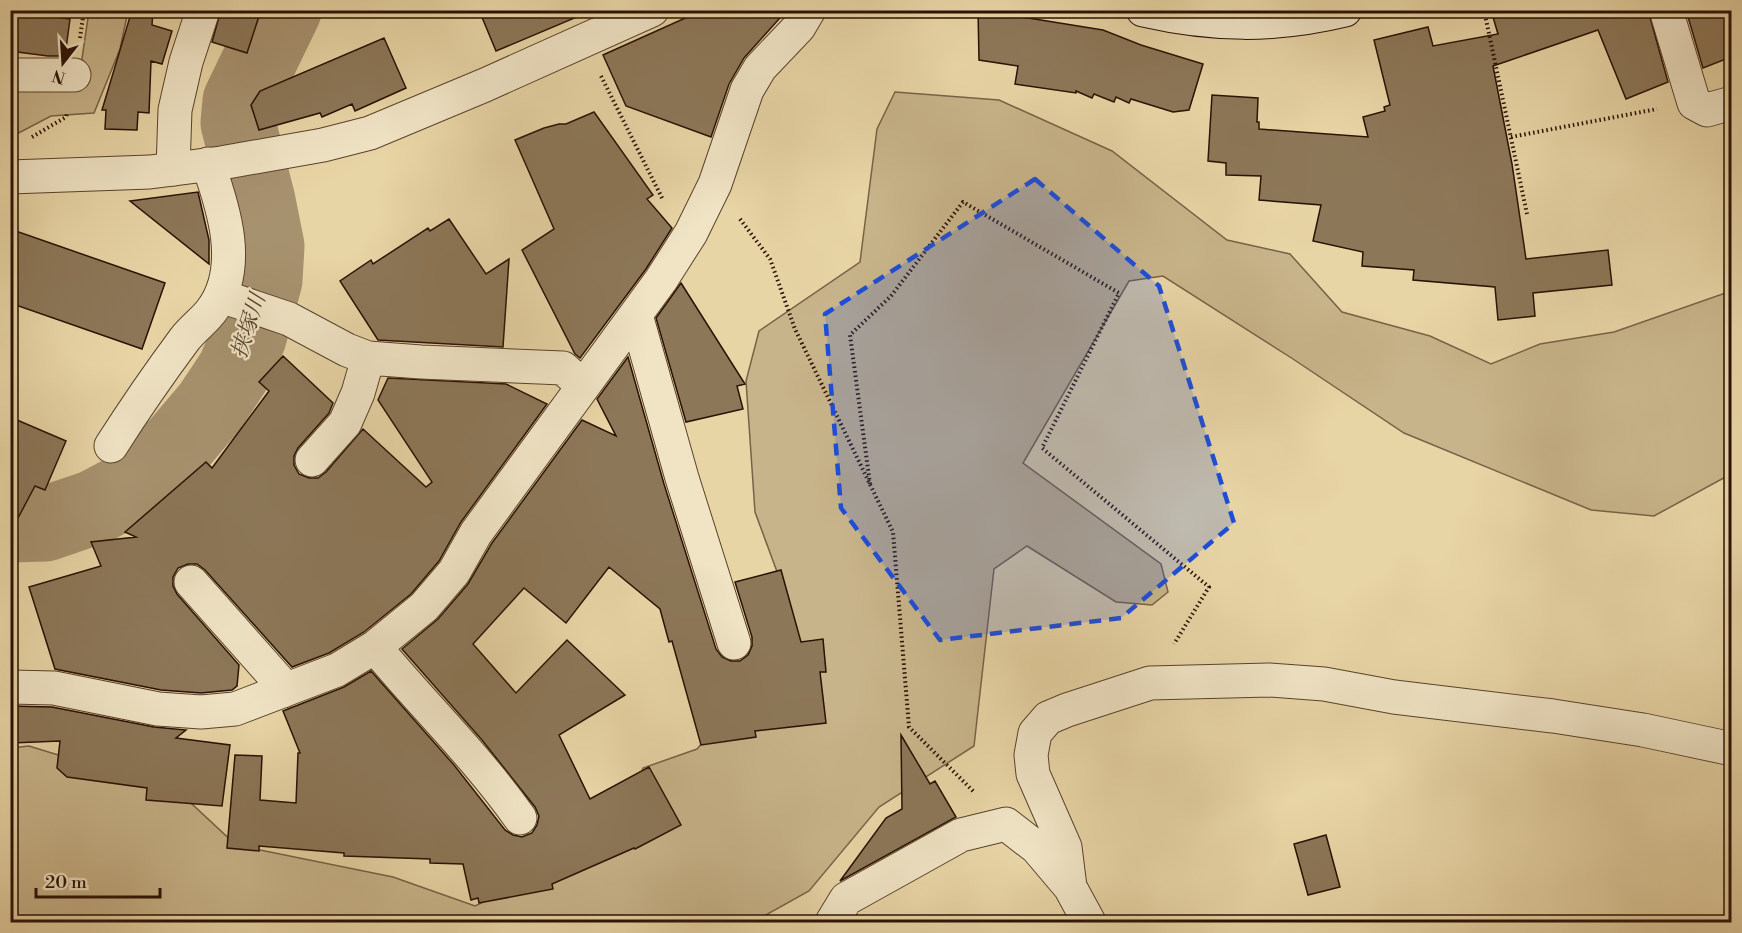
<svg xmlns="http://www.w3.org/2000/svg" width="1742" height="933" font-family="'Libre Bodoni','Noto Serif JP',serif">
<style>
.green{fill:#c8b48a;stroke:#786247;stroke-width:1.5}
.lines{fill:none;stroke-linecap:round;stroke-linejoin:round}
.river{stroke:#a7926f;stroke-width:75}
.building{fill:#8c7758;stroke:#291104;stroke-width:1.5}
.minor-casing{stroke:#59422c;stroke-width:35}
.tertiary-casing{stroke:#59422c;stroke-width:35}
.secondary-casing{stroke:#291104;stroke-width:35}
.path{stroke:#291104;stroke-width:4;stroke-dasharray:1.5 3;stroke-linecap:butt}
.minor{stroke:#f0e4c5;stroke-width:33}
.tertiary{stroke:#f0e4c5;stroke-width:33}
.secondary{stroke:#f0e4c5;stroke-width:33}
.marked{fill:#1d4ed8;fill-opacity:0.2;stroke:#1d4ed8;stroke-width:4.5;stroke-dasharray:12 8;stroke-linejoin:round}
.labels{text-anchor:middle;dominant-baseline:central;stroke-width:4.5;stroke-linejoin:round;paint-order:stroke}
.water-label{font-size:22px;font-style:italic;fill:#5b452f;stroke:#f0e4c5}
</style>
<rect width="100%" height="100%" fill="#e8d5a6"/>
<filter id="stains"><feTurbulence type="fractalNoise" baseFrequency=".00333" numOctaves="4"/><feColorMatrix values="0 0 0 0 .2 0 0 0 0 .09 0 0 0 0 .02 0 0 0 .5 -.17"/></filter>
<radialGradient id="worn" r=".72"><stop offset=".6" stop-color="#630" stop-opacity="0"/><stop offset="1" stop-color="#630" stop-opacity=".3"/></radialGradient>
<!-- green -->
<path class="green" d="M 89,11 L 128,11 L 120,49 L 94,113 L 51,116 L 11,137 L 11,80 L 79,79 Z
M 895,92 L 999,100 L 1112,151 L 1227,240 L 1290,254 L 1342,312 L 1430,336 L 1491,364 L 1540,344 L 1614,332 L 1731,291 L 1731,474 L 1654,516 L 1591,510 L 1404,433 L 1293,359 L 1163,276 L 1129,281 L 1023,463 L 1161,564 L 1168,592 L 1152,605 L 1116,602 L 1027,546 L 994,569 L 974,746 L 879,807 L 809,891 L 753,922 L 11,922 L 10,748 L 29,746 L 179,792 L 236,845 L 393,877 L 475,906 L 568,863 L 623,825 L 643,768 L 697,749 L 760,676 L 786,596 L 755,512 L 746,381 L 759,331 L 860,262 L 877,129 Z"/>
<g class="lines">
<!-- river -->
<path class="river" d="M 10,525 L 45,524 L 95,507 L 129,489 L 177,446 L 210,407 L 234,371 L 249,337 L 265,280 L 267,246 L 258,201 L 238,123 L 240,101 L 284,10"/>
</g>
<!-- building -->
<path class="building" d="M 132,10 L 153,10 L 152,25 L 172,31 L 162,64 L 151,61 L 149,113 L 138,112 L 137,130 L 105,129 L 106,110 L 102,110 Z
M 221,10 L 261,10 L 247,53 L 212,42 Z
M 479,10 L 591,10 L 591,11 L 496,51 Z
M 711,10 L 787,10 L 744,58 L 729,84 L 711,137 L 626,106 L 603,55 L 692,15 Z
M 978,10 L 1103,30 L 1141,45 L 1203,64 L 1189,110 L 1173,112 L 1131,99 L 1129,103 L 1116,97 L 1114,102 L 1094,94 L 1092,98 L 1076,91 L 1076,93 L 1015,84 L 1018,66 L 979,60 Z
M 1512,10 L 1648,10 L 1668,82 L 1626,99 L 1598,30 L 1493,66 L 1512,164 L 1526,259 L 1608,250 L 1612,285 L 1533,293 L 1535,316 L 1498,320 L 1495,287 L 1413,280 L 1414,270 L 1362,266 L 1363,252 L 1313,241 L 1321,205 L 1259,200 L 1261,176 L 1226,175 L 1226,163 L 1208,161 L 1212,95 L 1258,98 L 1257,122 L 1259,122 L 1259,129 L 1368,137 L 1363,117 L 1385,111 L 1384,107 L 1390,105 L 1374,40 L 1428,27 L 1433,46 L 1498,34 L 1493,17 Z
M 1686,10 L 1731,10 L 1731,57 L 1703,68 Z
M 10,11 L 70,19 L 65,56 L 48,56 L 10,51 Z
M 384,38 L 406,88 L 355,111 L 352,104 L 322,117 L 320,113 L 259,130 L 251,105 L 260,91 Z
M 594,112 L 653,195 L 647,199 L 672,228 L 646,269 L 580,358 L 575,354 L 522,250 L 554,229 L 515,140 L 544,128 L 559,124 L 566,124 Z
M 198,192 L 209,240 L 209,264 L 130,201 Z
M 449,219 L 486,274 L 509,259 L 503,347 L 378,340 L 340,281 L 371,260 L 373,264 L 428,228 L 430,231 Z
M 10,229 L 165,283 L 142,349 L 10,303 Z
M 681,283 L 745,384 L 737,386 L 743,409 L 686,422 L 656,318 Z
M 283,356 L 333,403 L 329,413 L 298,448 L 294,456 L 294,465 L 299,474 L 309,478 L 318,478 L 326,472 L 363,429 L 426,487 L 432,482 L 378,400 L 388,378 L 506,384 L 547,404 L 461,522 L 439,561 L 411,594 L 364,632 L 329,653 L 292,667 L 205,570 L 197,564 L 188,564 L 178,568 L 173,577 L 173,586 L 177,594 L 239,665 L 237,686 L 232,690 L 201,693 L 161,690 L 55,669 L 29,587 L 101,566 L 91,542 L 136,537 L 125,532 L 206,462 L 212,468 L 269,391 L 259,382 Z
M 628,357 L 664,484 L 716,649 L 722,657 L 731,661 L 740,661 L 748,655 L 752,646 L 752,637 L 735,582 L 781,570 L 801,642 L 823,639 L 826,672 L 820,672 L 826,723 L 755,731 L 756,737 L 701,745 L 672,641 L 669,642 L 660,609 L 609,567 L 566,623 L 524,588 L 473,644 L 516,693 L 567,640 L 625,695 L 559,735 L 590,799 L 649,767 L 681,825 L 635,849 L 634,848 L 552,884 L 553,889 L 479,903 L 478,898 L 471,900 L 463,864 L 430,863 L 430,859 L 344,856 L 344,853 L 259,846 L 259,851 L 227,848 L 235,755 L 262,756 L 260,800 L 296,803 L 298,753 L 300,753 L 283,711 L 344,687 L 371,671 L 454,765 L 505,830 L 513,835 L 522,837 L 532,833 L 537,825 L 539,816 L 535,807 L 482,740 L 402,649 L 438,619 L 468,584 L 492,543 L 582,420 L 616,436 L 597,399 Z
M 10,417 L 66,441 L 45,490 L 35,486 L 10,533 Z
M 10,706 L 52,707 L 154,727 L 186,730 L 176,738 L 230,745 L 222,806 L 146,800 L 147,788 L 67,777 L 57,768 L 60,741 L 12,743 Z
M 901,735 L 930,784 L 935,781 L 956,817 L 840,881 L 886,818 L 902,809 Z
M 1326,835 L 1340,887 L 1308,895 L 1294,844 Z"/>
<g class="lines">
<defs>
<path id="minor" d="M 1666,10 L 1694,103 L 1707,110 L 1732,103
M 10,75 L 74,75
M 173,169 L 175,110 L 186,62 L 203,10
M 221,296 L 289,319 L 347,350 L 368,358 L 421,362 L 563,368 L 583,386
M 636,315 L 682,478 L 734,643
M 111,446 C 134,410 158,375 184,340 C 192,329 204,321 212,310 C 243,268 224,209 208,164
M 312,460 L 345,423 L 358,393 L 368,358
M 191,582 L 277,679 L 283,691
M 375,647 C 423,705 477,757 520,818
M 10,687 L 54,688 L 158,709 L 201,712 L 235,709 L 337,670 L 375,647 L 424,607 L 454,572 L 476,533 L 661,280 L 691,233 L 715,184 L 747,90 L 760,68 L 799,27 L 809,10
M 1070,887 L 1065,847 L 1033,774 L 1031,755 L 1035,733 L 1048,718 L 1067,710 L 1150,683 L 1269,680 L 1324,684 L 1394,697 L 1553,716 L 1643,730 L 1732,749
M 832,922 L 846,899 L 961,835 L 1006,824 L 1037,848 L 1070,887 L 1089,922"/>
<path id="tertiary" d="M 10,177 L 150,172 L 221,163 L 323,145 L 370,133 L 485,85 L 652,10"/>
<path id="secondary" d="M 1143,10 C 1213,26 1275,27 1345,10"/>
</defs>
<!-- minor casing -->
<use href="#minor" class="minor-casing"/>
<!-- tertiary casing -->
<use href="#tertiary" class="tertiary-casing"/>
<!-- secondary casing -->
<use href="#secondary" class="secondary-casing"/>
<!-- path -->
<path class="path" d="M 1484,10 L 1527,214
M 80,38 L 84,10
M 601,76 L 663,200
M 32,137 L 66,117 L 67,113
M 1511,137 L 1657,109
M 740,219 L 770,259 L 795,329 L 893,532 L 909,727 L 974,792
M 870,484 L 850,335 L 891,296 L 963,202 L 1119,293 L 1042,448 L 1209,587 L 1174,644"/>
<!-- minor -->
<use href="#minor" class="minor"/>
<!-- tertiary -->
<use href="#tertiary" class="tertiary"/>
<!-- secondary -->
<use href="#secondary" class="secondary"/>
</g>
<!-- marked area -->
<path class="marked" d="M 1035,179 L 1159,286 L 1234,523 L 1121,618 L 940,640 L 841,508 L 825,314 Z"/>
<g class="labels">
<!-- water labels -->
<g class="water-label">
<text transform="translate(249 326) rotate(-72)">挟塚川</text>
</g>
</g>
<!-- margin -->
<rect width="1742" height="933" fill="none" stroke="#e8d5a6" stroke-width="36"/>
<rect x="12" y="12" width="1718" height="909" fill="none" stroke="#291104" stroke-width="3"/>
<rect x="18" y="18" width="1706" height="897" fill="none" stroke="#291104" stroke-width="1.5"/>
<!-- north arrow -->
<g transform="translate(63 63) rotate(197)" stroke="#f0e4c5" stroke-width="4.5" paint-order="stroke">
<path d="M0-4.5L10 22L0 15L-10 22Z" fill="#291104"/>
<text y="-9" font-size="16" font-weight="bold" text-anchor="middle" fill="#291104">N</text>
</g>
<!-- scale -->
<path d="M36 888v9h124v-9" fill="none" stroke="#291104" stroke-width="3"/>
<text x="45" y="888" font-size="18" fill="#291104" stroke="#f0e4c5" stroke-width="4.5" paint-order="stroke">20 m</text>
<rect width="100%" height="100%" filter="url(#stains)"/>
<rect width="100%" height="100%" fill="url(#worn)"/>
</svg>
